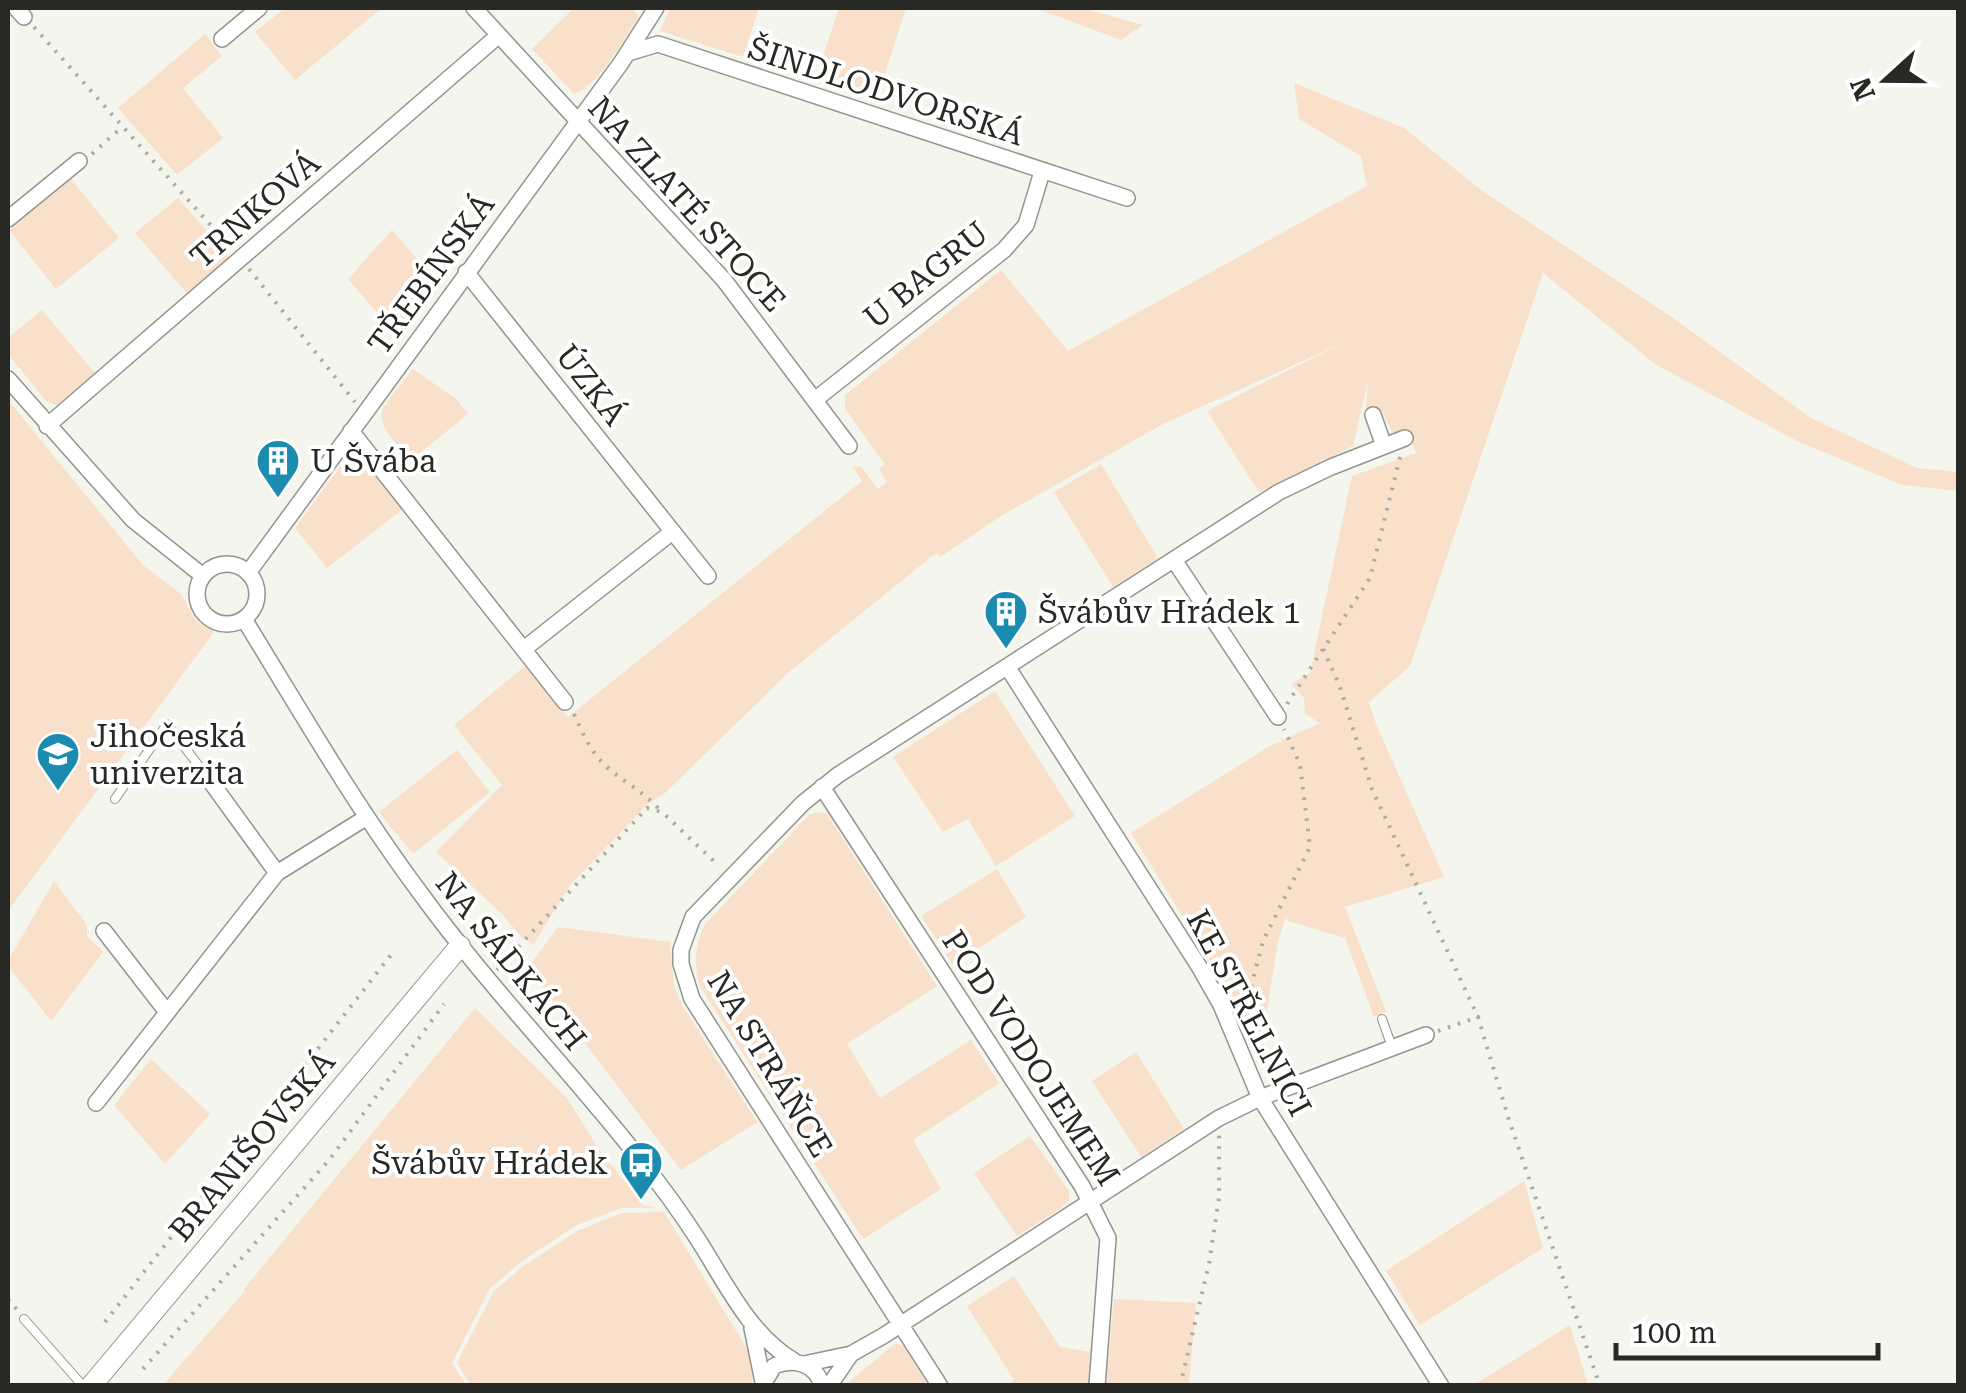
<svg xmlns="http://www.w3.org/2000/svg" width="1966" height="1393" font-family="'Roboto Serif',serif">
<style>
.green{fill:#f8e0cb}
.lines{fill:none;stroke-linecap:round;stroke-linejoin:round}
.lane-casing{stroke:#94948d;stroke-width:10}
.street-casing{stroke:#94948d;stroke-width:18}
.secondary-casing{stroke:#94948d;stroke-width:22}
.path{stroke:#a9aaa3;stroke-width:4;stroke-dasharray:2.5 8;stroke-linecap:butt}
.lane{stroke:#fff;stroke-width:8}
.street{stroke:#fff;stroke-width:15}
.secondary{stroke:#fff;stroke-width:20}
.labels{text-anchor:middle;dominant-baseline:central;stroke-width:8;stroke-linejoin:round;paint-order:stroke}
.street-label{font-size:32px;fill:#282825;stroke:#fff}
.poi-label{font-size:32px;fill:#282825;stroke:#fff;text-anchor:start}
</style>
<rect width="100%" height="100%" fill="#f4f5ed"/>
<!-- green -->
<path class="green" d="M 285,8 L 382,8 L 295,80 L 255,32 Z
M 574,8 L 632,8 L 639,16 C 624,38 599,86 574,94 L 532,49 Z
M 670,8 L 759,8 L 743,57 L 660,31 Z
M 839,8 L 906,8 L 876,101 L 815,81 Z
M 1035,8 L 1082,8 L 1143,25 L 1121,40 Z
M 205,34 L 222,56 L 183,88 L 223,138 L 177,175 L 118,108 Z
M 1294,83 L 1404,128 L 1481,190 L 1673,318 L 1811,418 L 1917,468 L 1958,472 L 1958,491 L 1902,485 L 1797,441 L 1655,364 L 1543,273 L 1410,666 L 1369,702 L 1376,724 L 1444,877 L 1345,907 L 1386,1011 L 1374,1017 L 1345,938 L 1288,921 L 1286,917 L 1278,941 L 1262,1042 L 1252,1042 L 1238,1006 L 1131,833 L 1270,746 L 1320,723 L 1305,714 L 1304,698 L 1291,684 L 1310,673 L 1352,476 L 1416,453 L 1409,436 L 1393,433 L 1382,412 L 1365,420 L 1368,380 L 1353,446 L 1259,492 L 1207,411 L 1343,343 L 1163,424 L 1001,516 L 940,557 L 937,553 L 931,557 L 789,672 L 665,793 L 647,805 L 570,885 L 533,945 L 525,937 L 522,938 L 503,915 L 436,852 L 502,785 L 454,725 L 525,666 L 568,717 L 862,481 L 852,466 L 861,467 L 878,489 L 887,482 L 879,469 L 885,464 L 845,409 L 845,395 L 1001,270 L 1068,351 L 1367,186 L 1361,156 L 1299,119 Z
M 71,179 L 119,238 L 56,289 L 9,230 Z
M 178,198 L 229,257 L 187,293 L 135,233 Z
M 392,230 L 441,286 L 401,340 L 348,279 Z
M 42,310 L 95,373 L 57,405 L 46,401 L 8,354 L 8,338 Z
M 413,369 L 456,399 L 468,414 L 410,461 C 369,409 374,420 413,369 Z
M 8,400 L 143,565 L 181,594 L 196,621 L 214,632 L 8,911 Z
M 355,453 L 363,458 L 403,509 L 327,568 L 295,528 L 347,457 Z
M 1101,464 L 1158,558 L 1113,587 L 1054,492 Z
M 995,691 L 1075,816 L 996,866 L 968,819 L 943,832 L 893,757 Z
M 457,750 L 490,792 L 413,854 L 379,812 Z
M 819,812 L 827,814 L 937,986 L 847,1044 L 880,1098 L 971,1040 L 999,1083 L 913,1140 L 941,1189 L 863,1239 L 699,985 C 694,961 695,946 705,924 L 809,815 Z
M 997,869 L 1026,917 L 953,965 L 921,916 Z
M 54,881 L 87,925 L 87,936 L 103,952 L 51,1021 L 8,966 L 8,961 Z
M 558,927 L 670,942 L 674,985 L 682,1005 L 757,1122 L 681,1170 L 528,968 Z
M 475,1008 L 567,1098 L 600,1151 L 643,1205 L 657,1208 L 621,1208 L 577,1225 L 525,1259 L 490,1288 L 452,1363 L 466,1385 L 163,1385 L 245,1291 L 244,1289 Z
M 1136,1052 L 1184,1129 L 1141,1157 L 1092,1081 Z
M 151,1059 L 210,1114 L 165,1164 L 114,1105 Z
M 1030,1136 L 1069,1191 L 1069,1200 L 1060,1209 L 1017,1236 L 974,1173 Z
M 1524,1181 L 1543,1248 L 1420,1325 L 1386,1271 Z
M 664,1212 L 755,1362 L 751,1386 L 471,1385 L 457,1363 L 494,1291 L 525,1265 L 577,1231 L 622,1213 Z
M 1014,1276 L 1060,1347 L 1090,1352 L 1089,1385 L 1008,1385 L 1014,1380 L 967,1306 Z
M 1114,1299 L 1196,1303 L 1189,1385 L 1106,1385 Z
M 1570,1325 L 1588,1385 L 1474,1385 Z
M 896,1343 L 904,1346 L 928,1385 L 845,1385 Z"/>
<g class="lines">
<defs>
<path id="lane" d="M 115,799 L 167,724 L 208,778
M 1382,1019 L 1392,1047
M 24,1319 L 83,1386"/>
<path id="street" d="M 16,8 L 24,17
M 474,8 L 724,280 L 849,446
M 222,39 L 259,8
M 628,53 L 658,44 L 1127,198
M 8,219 L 79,161
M 466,272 L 708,576
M 8,379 L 133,520 L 203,576
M 816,399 L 1004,250 L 1026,225 L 1042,172
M 1373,415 L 1384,446
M 47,426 L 499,35
M 351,431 L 565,702
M 1174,560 L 1278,717
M197 594a30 30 0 1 1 60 0a30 30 0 1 1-60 0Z
M 248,573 L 621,63 L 656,8
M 244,619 C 301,712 356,807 421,894 C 488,986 568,1068 639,1158 C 659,1183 679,1210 697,1238 C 726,1283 748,1333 794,1361
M 524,649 L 672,532
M 1008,668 L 1200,968 L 1221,1005 L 1260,1098 L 1441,1386
M 208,778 L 277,873
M 822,787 L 1082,1186 L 1108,1238 L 1097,1386
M 104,931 L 166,1011
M 96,1103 L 277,873 L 367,817
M 752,1328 L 763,1382
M 804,1364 L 851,1354 L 883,1336 L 1219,1118 L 1260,1098 L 1426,1035
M 762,1386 L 774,1366 C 794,1358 816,1363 822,1386
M 829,1386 L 851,1354
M 940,1386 L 692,999 L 681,964 L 681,950 L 693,917 L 803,803 L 838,775 L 1279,492 L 1331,467 L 1405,438"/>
<path id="secondary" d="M 91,1386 L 460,946"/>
</defs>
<!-- lane casing -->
<use href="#lane" class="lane-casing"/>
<!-- street casing -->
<use href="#street" class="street-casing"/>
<!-- secondary casing -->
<use href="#secondary" class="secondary-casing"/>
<!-- path -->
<path class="path" d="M 34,27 L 231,248
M 92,154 L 122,127
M 249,269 L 355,402
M 1323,649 L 1339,684 L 1372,789 L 1478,1017
M 1287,704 L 1370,578 L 1400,457
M 574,714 C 583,734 591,753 608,768 C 625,783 644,792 659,809
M 497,970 L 647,808 L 662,812 L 719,866
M 1243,1017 L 1263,941 L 1310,847 L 1300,764 L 1284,729
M 1438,1031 L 1478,1017 L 1509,1120 L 1600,1386
M 8,1299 L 18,1311
M 105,1322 L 394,951
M 143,1369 L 330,1159 L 444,1004
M 1180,1386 L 1209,1264 L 1219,1198 L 1219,1134"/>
<!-- lane -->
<use href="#lane" class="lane"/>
<!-- street -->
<use href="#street" class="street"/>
<!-- secondary -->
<use href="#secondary" class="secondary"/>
</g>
<!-- icons -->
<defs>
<symbol id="building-pin" viewBox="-11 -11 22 30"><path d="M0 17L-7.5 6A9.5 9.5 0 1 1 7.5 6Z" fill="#1b8bb0" stroke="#fff"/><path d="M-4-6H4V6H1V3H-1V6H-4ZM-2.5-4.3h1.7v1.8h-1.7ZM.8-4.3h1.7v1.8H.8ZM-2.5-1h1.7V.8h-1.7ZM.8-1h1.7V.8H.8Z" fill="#fff"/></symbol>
<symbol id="university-pin" viewBox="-11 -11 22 30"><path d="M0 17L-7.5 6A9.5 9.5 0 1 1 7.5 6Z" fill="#1b8bb0" stroke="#fff"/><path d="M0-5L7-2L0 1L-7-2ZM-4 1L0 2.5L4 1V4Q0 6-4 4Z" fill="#fff"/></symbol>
<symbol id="bus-pin" viewBox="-11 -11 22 30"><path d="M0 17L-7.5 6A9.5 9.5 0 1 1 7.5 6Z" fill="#1b8bb0" stroke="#fff"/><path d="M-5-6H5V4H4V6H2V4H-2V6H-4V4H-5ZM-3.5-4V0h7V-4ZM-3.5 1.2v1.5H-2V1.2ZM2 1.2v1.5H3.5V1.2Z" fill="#fff"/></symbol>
</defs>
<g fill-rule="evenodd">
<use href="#building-pin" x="253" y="436" width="50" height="68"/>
<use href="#building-pin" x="981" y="587" width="50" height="68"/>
<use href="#university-pin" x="33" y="729" width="50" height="68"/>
<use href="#bus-pin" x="616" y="1138" width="50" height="68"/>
</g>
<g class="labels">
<!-- street labels -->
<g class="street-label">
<text transform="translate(886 91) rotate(18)">ŠINDLODVORSKÁ</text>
<text transform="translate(687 204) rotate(48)">NA ZLATÉ STOCE</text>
<text transform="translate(255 210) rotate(-41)">TRNKOVÁ</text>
<text transform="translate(431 274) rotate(-54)">TŘEBÍNSKÁ</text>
<text transform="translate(926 275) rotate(-39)">U BAGRU</text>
<text transform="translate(591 385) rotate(52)">ÚZKÁ</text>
<text transform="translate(511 961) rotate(51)">NA SÁDKÁCH</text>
<text transform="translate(1249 1013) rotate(62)">KE STŘELNICI</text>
<text transform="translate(1031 1058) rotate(57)">POD VODOJEMEM</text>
<text transform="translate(770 1064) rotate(59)">NA STRÁŇCE</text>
<text transform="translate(252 1146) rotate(-50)">BRANIŠOVSKÁ</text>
</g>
<!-- poi labels -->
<g class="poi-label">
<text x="310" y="461">U Švába</text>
<text x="1038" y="612">Švábův Hrádek 1</text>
<text x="90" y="736">Jihočeská<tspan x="90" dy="37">univerzita</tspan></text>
<text x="608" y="1163" text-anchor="end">Švábův Hrádek</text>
</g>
</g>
<!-- border -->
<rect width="1966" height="1393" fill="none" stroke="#282825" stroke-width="20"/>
<!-- north arrow -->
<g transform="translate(1886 80) rotate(249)" stroke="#ffffff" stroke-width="8" paint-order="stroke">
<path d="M0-8L18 38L0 25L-18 38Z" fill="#282825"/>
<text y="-15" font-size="28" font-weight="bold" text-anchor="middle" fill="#282825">N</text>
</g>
<!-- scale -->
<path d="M1616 1343v15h262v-15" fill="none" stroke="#282825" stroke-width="5"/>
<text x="1631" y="1343" font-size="30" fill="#282825" stroke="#ffffff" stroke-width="8" paint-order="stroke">100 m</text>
</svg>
